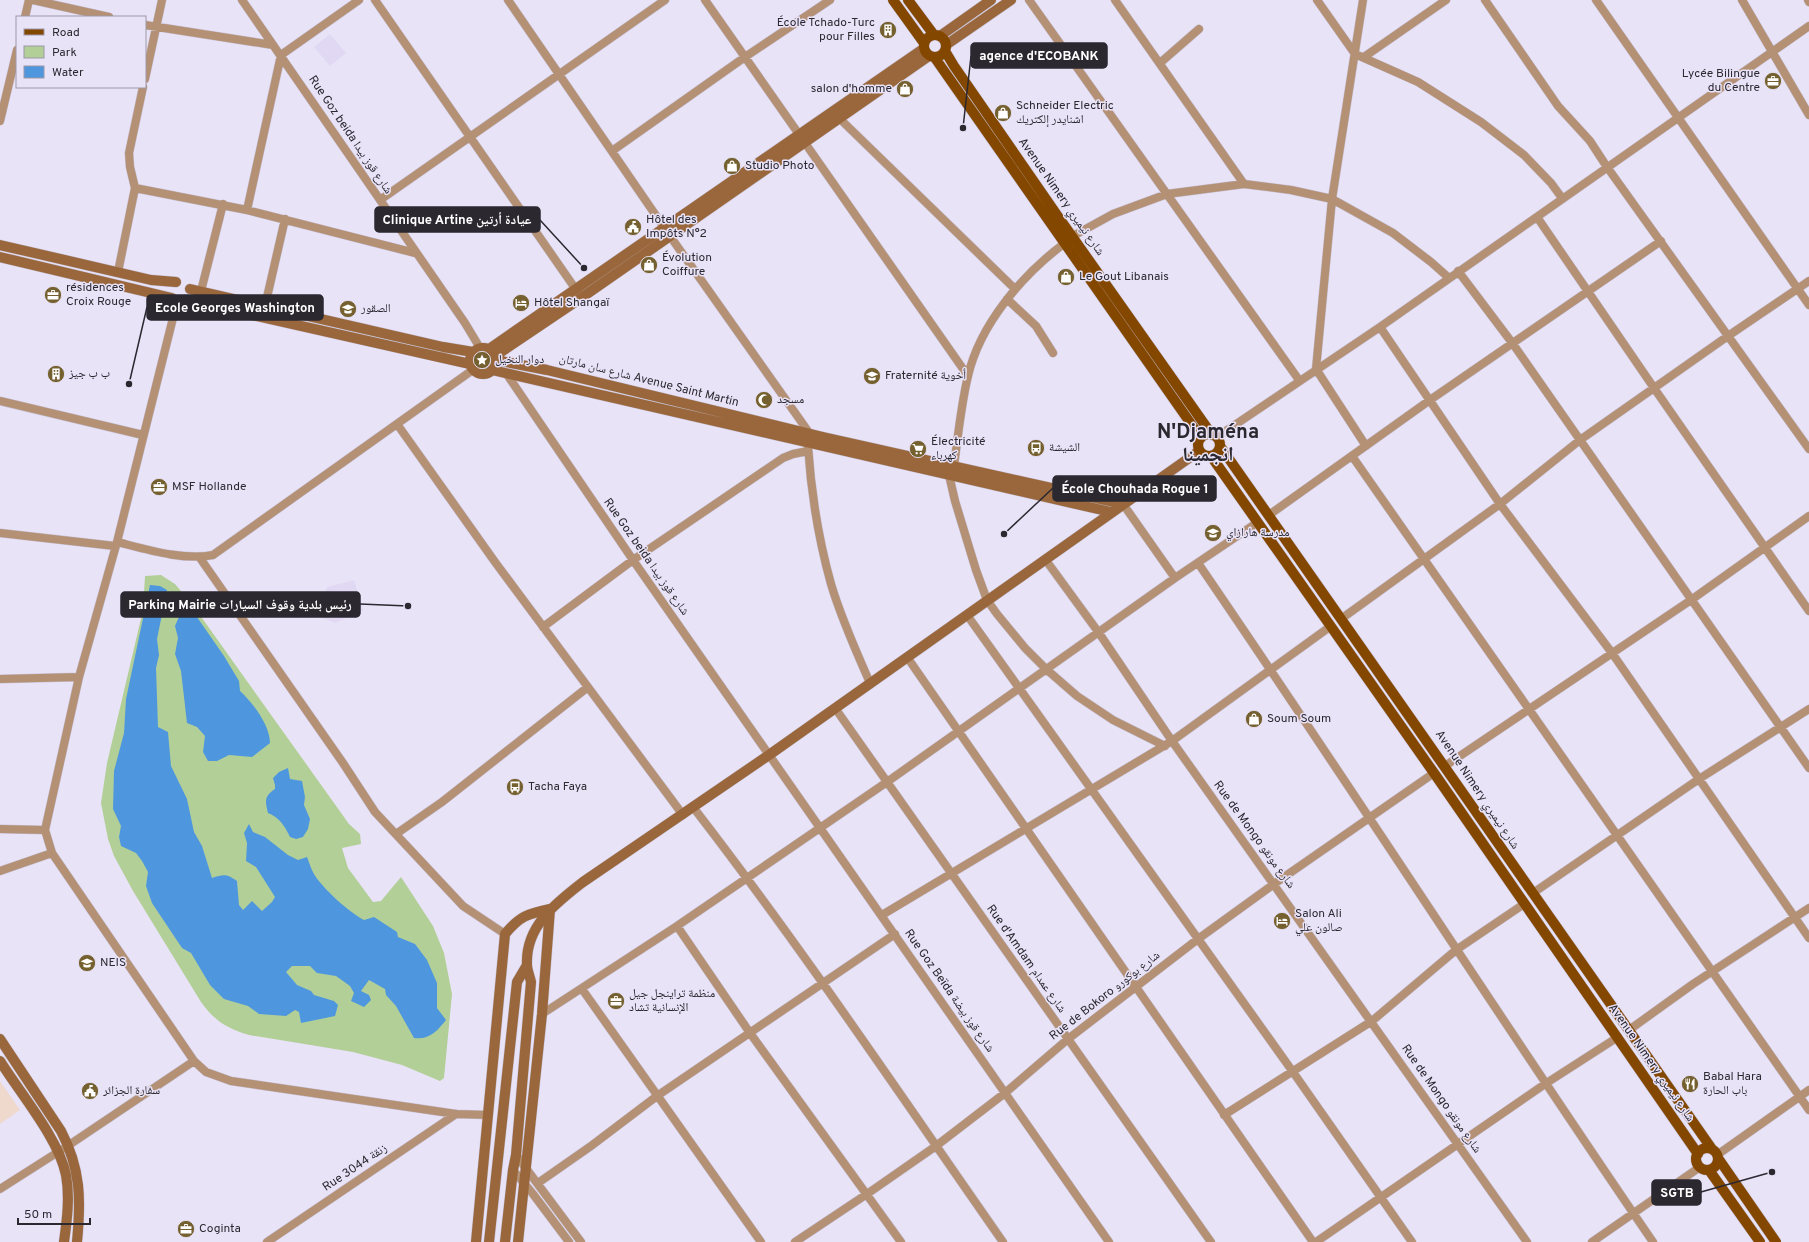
<svg xmlns="http://www.w3.org/2000/svg" width="1809" height="1242" font-family="Overpass,'Noto Naskh Arabic',sans-serif">
<style>
.built{fill:#e1d8f4}
.medical{fill:#efd8cc}
.green{fill:#b3cf98}
.water{fill:#4e97de}
.lines{fill:none;stroke-linecap:round;stroke-linejoin:round}
.street-casing{stroke:#c7c1d4;stroke-width:9}
.secondary-casing{stroke:#c7c1d4;stroke-width:11}
.primary-casing{stroke:#c7c1d4;stroke-width:11}
.street{stroke:#b49175;stroke-width:8}
.secondary{stroke:#99673b;stroke-width:10}
.primary{stroke:#844700;stroke-width:10}
.labels{text-anchor:middle;dominant-baseline:central;stroke-width:3;stroke-linejoin:round;paint-order:stroke}
.poi-label{font-size:12px;fill:#2b2830;stroke:#e9e3f8;text-anchor:start}
.street-label{font-size:12px;fill:#2b2830;stroke:#e9e3f8}
.town-label{font-size:20px;font-weight:bold;fill:#2b2830;stroke:#e9e3f8}
.leader{fill:none;stroke:#2b2830;stroke-width:1.5}
.callout-dot{fill:#2b2830;stroke:#e9e3f8;stroke-width:1.5}
.callout{fill:#2b2830;stroke:#2b2830;stroke-width:1.5}
.callout-label{font-size:13px;text-anchor:middle;font-weight:bold;fill:#fff}
</style>
<rect width="100%" height="100%" fill="#e9e3f8"/>
<!-- built -->
<path class="built" d="M 330,34 L 346,53 L 330,66 L 314,47 Z
M 354,580 L 363,610 L 335,623 L 323,618 L 322,599 L 327,587 Z"/>
<!-- medical -->
<path class="medical" d="M 0,1081 L 20,1110 L 0,1124 Z"/>
<!-- green -->
<path class="green" d="M 161,575 L 175,584 L 192,604 L 349,824 L 360,834 L 361,844 L 342,848 L 348,868 L 373,902 L 381,901 L 401,877 L 433,926 L 444,953 L 452,994 L 444,1078 L 440,1081 L 402,1065 L 353,1052 L 249,1035 C 226,1028 215,1021 201,1002 L 133,891 L 114,856 L 108,839 L 101,803 L 107,763 L 143,610 L 145,576 Z"/>
<!-- water -->
<path class="water" d="M 150,585 L 160,586 L 167,590 L 157,639 L 159,655 L 156,668 L 158,727 L 168,732 L 171,766 L 187,799 L 194,832 L 202,846 L 212,878 C 224,874 227,874 237,881 L 239,905 L 243,910 L 252,901 L 262,911 L 272,902 L 275,897 L 256,867 L 246,861 L 247,843 L 244,833 L 249,824 L 253,832 L 265,837 L 288,855 L 298,860 L 307,857 C 309,862 311,869 314,874 C 322,888 350,913 364,920 L 374,917 L 397,932 L 398,937 L 415,944 L 427,960 L 437,983 L 437,1008 L 446,1020 C 437,1031 430,1040 414,1038 L 396,1006 L 386,995 L 385,989 L 369,980 L 361,991 L 369,995 L 371,1000 L 364,1007 L 351,1001 L 354,993 L 350,986 L 336,976 L 317,973 L 310,966 L 292,966 L 286,972 L 297,985 L 311,991 L 314,995 L 334,1001 L 338,1005 L 335,1016 L 301,1023 L 299,1012 L 295,1010 L 286,1016 L 259,1014 L 248,1006 L 224,999 L 210,985 L 191,953 L 182,948 L 152,903 L 146,886 L 148,872 L 142,861 L 136,853 L 121,846 L 119,837 L 121,826 L 113,809 L 114,771 L 124,733 L 126,699 Z
M 190,607 L 224,656 L 239,681 L 240,691 C 253,703 270,725 270,743 L 252,757 L 229,755 L 217,761 L 208,761 L 203,752 L 205,736 L 197,727 L 187,723 L 181,671 L 175,654 L 178,638 L 175,626 L 182,610 Z
M 288,768 L 290,779 L 302,781 L 305,797 L 304,805 L 310,819 L 308,829 L 303,837 L 296,839 L 290,837 C 285,826 279,817 268,813 C 265,801 264,796 275,789 L 275,785 L 273,778 L 279,772 Z"/>
<g class="lines">
<defs>
<path id="street" d="M 33,0 L 109,17
M 242,0 L 465,323 L 480,348
M 375,0 L 579,294
M 508,0 L 670,236 L 810,434
M 705,0 L 968,376
M 1029,0 L 1299,380
M 1115,0 L 1244,184
M 1317,0 L 1355,54 L 1418,82 L 1481,122 L 1524,155 L 1551,183 L 1562,198
M 1363,0 L 1332,199 L 1316,369 L 1366,446
M 1485,0 L 1558,106 L 1590,141 L 1607,167 L 1809,449
M 1596,0 L 1809,305
M 1742,0 L 1809,115
M 1808,0 L 1809,2
M 25,17 L 29,0
M 145,25 L 273,45
M 1364,57 L 1446,0
M 1160,63 L 1199,29
M 145,79 L 162,0
M 839,118 L 1015,289
M 0,121 L 17,50
M 612,151 L 745,57 L 830,0
M 135,188 L 247,210 L 415,253
M 380,200 L 665,0
M 247,210 L 281,55 L 359,0
M 1537,217 L 1654,388 L 1809,611
M 1073,236 L 1113,214 L 1167,194 L 1244,184 L 1291,190 L 1332,199 L 1393,233 L 1431,262 L 1449,278
M 1458,271 L 1513,344 L 1809,768
M 118,272 L 135,188 L 130,167 L 129,153 L 143,87
M 201,291 L 223,204
M 1007,299 L 1036,326 L 1053,353
M 177,302 L 117,542 L 79,677 L 45,830 L 52,853 L 194,1061 L 206,1072 L 231,1081 L 456,1114 L 488,1115
M 265,306 L 285,219
M 1380,327 L 1500,504 L 1612,653 L 1809,938
M 506,373 L 633,560 L 1109,1242
M 0,401 L 143,435
M 397,424 L 495,562 L 683,815
M 1217,437 L 1380,327 L 1809,26
M 808,446 C 811,491 819,541 831,584 C 841,618 856,651 870,683
M 1352,456 L 1809,1110
M 954,466 C 958,436 961,405 968,376 C 980,324 1023,274 1065,243
M 949,475 L 955,501 L 976,570 L 987,600 L 997,614 L 1025,648 L 1046,669 L 1077,696 L 1113,720 L 1165,746
M 1123,504 L 1175,578
M 1269,515 L 1430,400 L 1661,241
M 0,533 L 115,546
M 117,542 C 145,549 184,561 213,555 L 474,369
M 200,558 L 343,763 L 375,812 L 463,906 L 505,934
M 1045,559 L 1099,633 L 1172,741 L 1527,1242
M 1198,563 C 1352,788 1499,1017 1653,1242
M 967,615 L 1293,1072 L 1412,1242
M 1341,619 L 1500,504 L 1580,440 L 1728,336 L 1809,281
M 543,627 L 633,560 L 783,458 L 793,454 L 808,451
M 907,657 L 1313,1242
M 0,679 L 79,677
M 835,708 L 1211,1242
M 1445,766 L 1691,600 L 1809,516
M 693,807 C 802,948 901,1096 1003,1242
M 0,829 L 45,830
M 396,834 L 442,802 L 588,687
M 0,871 L 52,853
M 1533,893 L 1699,779 L 1809,709
M 882,915 L 1172,741 L 1331,626
M 677,926 L 750,1033 L 901,1242
M 582,989 L 761,1242
M 542,1014 L 677,926 L 887,782 L 1175,578 L 1258,522
M 1629,1030 L 1693,984 L 1809,908
M 1224,1115 L 1372,1021 L 1456,950 L 1524,904
M 516,1155 L 581,1242
M 1717,1155 L 1809,1090
M 513,1170 L 533,1194 L 569,1242
M 538,1183 L 591,1146 L 657,1096 L 895,934
M 0,1189 L 69,1145 L 194,1061
M 267,1242 L 456,1114
M 795,1242 L 867,1194 L 936,1146 L 1005,1093 L 1068,1039 L 1198,939 L 1274,884 L 1434,773
M 1316,1242 L 1545,1084 L 1618,1037
M 1592,1242 L 1700,1167"/>
<path id="secondary" d="M 940,36 L 991,0
M 946,45 L 1011,0
M 0,245 L 151,280 L 176,282
M 0,257 L 172,298
M 190,289 L 443,347 L 473,352
M 186,300 L 470,364
M470 361a13 13 0 1 1 26 0a13 13 0 1 1-26 0Z
M 489,349 L 923,49
M 495,356 L 581,298 L 929,56
M 496,360 L 547,370 L 823,437 L 1123,504
M 492,370 L 1111,512
M 0,1039 L 61,1131 C 81,1169 81,1200 77,1242
M 0,1061 C 20,1093 59,1139 66,1175 C 70,1197 67,1220 64,1242
M 476,1242 L 505,934 C 520,916 527,914 550,909 L 542,1014 L 518,1242
M 489,1242 L 517,982 L 527,965
M 505,1242 L 513,1170 L 516,1155 L 531,982 C 530,977 527,970 527,965 C 525,926 556,903 583,882 L 769,755 L 1199,451"/>
<path id="primary" d="M 893,0 L 924,43
M 908,0 L 934,35
M924 46a11 11 0 1 1 22 0a11 11 0 1 1-22 0Z
M 945,51 L 954,66 L 1057,215 L 1212,435
M 935,58 L 1201,438
M1198 445a11 11 0 1 1 22 0a11 11 0 1 1-22 0Z
M 1220,446 L 1712,1149
M 1211,456 L 1434,773 L 1698,1154
M1696 1159a11 11 0 1 1 22 0a11 11 0 1 1-22 0Z
M 1718,1158 L 1776,1242
M 1709,1170 L 1760,1242"/>
</defs>
<!-- street casing -->
<use href="#street" class="street-casing"/>
<!-- secondary casing -->
<use href="#secondary" class="secondary-casing"/>
<!-- primary casing -->
<use href="#primary" class="primary-casing"/>
<!-- street -->
<use href="#street" class="street"/>
<!-- secondary -->
<use href="#secondary" class="secondary"/>
<!-- primary -->
<use href="#primary" class="primary"/>
</g>
<!-- icons -->
<defs>
<symbol id="building-disc" viewBox="-11 -11 22 22"><circle r="9.5" fill="#75602f" stroke="#e9e3f8"/><path d="M-4-6H4V6H1V3H-1V6H-4ZM-2.5-4.3h1.7v1.8h-1.7ZM.8-4.3h1.7v1.8H.8ZM-2.5-1h1.7V.8h-1.7ZM.8-1h1.7V.8H.8Z" fill="#fff"/></symbol>
<symbol id="office-disc" viewBox="-11 -11 22 22"><circle r="9.5" fill="#75602f" stroke="#e9e3f8"/><path d="M-6-3h4V-5.5h4V-3h4V5H-6ZM-1-4.5V-3h2v-1.5ZM-6 0V1H6V0Z" fill="#fff"/></symbol>
<symbol id="shop-disc" viewBox="-11 -11 22 22"><circle r="9.5" fill="#75602f" stroke="#e9e3f8"/><path d="M-5-2.5h2.3a2.7 3.5 0 0 1 5.4 0H5L5.5 6h-11ZM-1.5-2.5h3a1.5 2.3 0 0 0-3 0Z" fill="#fff"/></symbol>
<symbol id="civic-disc" viewBox="-11 -11 22 22"><circle r="9.5" fill="#75602f" stroke="#e9e3f8"/><path d="M-.6-6.5H3V-4.5H.6V-3L4-1V1h2V6H-6V1h2V-1L-.6-3ZM-1.2 2.5V6h2.4V2.5Z" fill="#fff"/></symbol>
<symbol id="hotel-disc" viewBox="-11 -11 22 22"><circle r="9.5" fill="#75602f" stroke="#e9e3f8"/><path d="M-6-4.5h1.5V1H6V5H4.5V3h-9V5H-6ZM-4 0a1.8 1.8 0 1 1 3.6 0ZM.5 0V-2.5h3Q6-2.5 6 0Z" fill="#fff"/></symbol>
<symbol id="school-disc" viewBox="-11 -11 22 22"><circle r="9.5" fill="#75602f" stroke="#e9e3f8"/><path d="M0-5L7-2L0 1L-7-2ZM-4 1L0 2.5L4 1V4Q0 6-4 4Z" fill="#fff"/></symbol>
<symbol id="sight-disc" viewBox="-11 -11 22 22"><circle r="9.5" fill="#75602f" stroke="#e9e3f8"/><path d="M0-6L1.8-2.2L6-1.7L2.9 1.2L3.7 5.4L0 3.3L-3.7 5.4L-2.9 1.2L-6-1.7L-1.8-2.2Z" fill="#fff"/></symbol>
<symbol id="mosque-disc" viewBox="-11 -11 22 22"><circle r="9.5" fill="#75602f" stroke="#e9e3f8"/><path d="M3.5-4.9A6 6 0 1 0 3.5 4.9A5 5 0 1 1 3.5-4.9Z" fill="#fff"/></symbol>
<symbol id="bus-disc" viewBox="-11 -11 22 22"><circle r="9.5" fill="#75602f" stroke="#e9e3f8"/><path d="M-5-6H5V4H4V6H2V4H-2V6H-4V4H-5ZM-3.5-4V0h7V-4ZM-3.5 1.2v1.5H-2V1.2ZM2 1.2v1.5H3.5V1.2Z" fill="#fff"/></symbol>
<symbol id="supermarket-disc" viewBox="-11 -11 22 22"><circle r="9.5" fill="#75602f" stroke="#e9e3f8"/><path d="M-6-5.5h2.5l.6 2H6L4.5 2H-2.5L-4.4-4H-6ZM-1.5 3.2a1.3 1.3 0 1 0 .1 0ZM3 3.2a1.3 1.3 0 1 0 .1 0Z" fill="#fff"/></symbol>
<symbol id="restaurant-disc" viewBox="-11 -11 22 22"><circle r="9.5" fill="#75602f" stroke="#e9e3f8"/><path d="M-5-6h1v4h1v-4h1v4h1v-4h1v5L-1.5 .5V6h-2V.5L-5-1ZM5-6V6H3V1.5H1.5Q1.5-4 5-6Z" fill="#fff"/></symbol>
</defs>
<g fill-rule="evenodd">
<use href="#building-disc" x="878" y="20" width="20" height="20"/>
<use href="#office-disc" x="1763" y="71" width="20" height="20"/>
<use href="#shop-disc" x="895" y="79" width="20" height="20"/>
<use href="#shop-disc" x="993" y="103" width="20" height="20"/>
<use href="#shop-disc" x="722" y="156" width="20" height="20"/>
<use href="#civic-disc" x="623" y="217" width="20" height="20"/>
<use href="#shop-disc" x="639" y="255" width="20" height="20"/>
<use href="#shop-disc" x="1056" y="267" width="20" height="20"/>
<use href="#office-disc" x="43" y="285" width="20" height="20"/>
<use href="#hotel-disc" x="511" y="293" width="20" height="20"/>
<use href="#school-disc" x="338" y="299" width="20" height="20"/>
<use href="#sight-disc" x="472" y="350" width="20" height="20"/>
<use href="#building-disc" x="46" y="364" width="20" height="20"/>
<use href="#school-disc" x="862" y="366" width="20" height="20"/>
<use href="#mosque-disc" x="754" y="390" width="20" height="20"/>
<use href="#bus-disc" x="1026" y="438" width="20" height="20"/>
<use href="#supermarket-disc" x="908" y="439" width="20" height="20"/>
<use href="#office-disc" x="149" y="477" width="20" height="20"/>
<use href="#school-disc" x="1203" y="523" width="20" height="20"/>
<use href="#shop-disc" x="1244" y="709" width="20" height="20"/>
<use href="#bus-disc" x="505" y="777" width="20" height="20"/>
<use href="#hotel-disc" x="1272" y="911" width="20" height="20"/>
<use href="#school-disc" x="77" y="953" width="20" height="20"/>
<use href="#office-disc" x="606" y="991" width="20" height="20"/>
<use href="#restaurant-disc" x="1680" y="1074" width="20" height="20"/>
<use href="#civic-disc" x="80" y="1081" width="20" height="20"/>
<use href="#office-disc" x="176" y="1219" width="20" height="20"/>
</g>
<g class="labels">
<!-- poi labels -->
<g class="poi-label">
<text x="875" y="23" text-anchor="end">École Tchado-Turc<tspan x="875" dy="14">pour Filles</tspan></text>
<text x="1760" y="74" text-anchor="end">Lycée Bilingue<tspan x="1760" dy="14">du Centre</tspan></text>
<text x="892" y="89" text-anchor="end">salon d'homme</text>
<text x="1016" y="106">Schneider Electric<tspan x="1016" dy="14">اشنايدر إلكتريك</tspan></text>
<text x="745" y="166">Studio Photo</text>
<text x="646" y="220">Hôtel des<tspan x="646" dy="14">Impôts N°2</tspan></text>
<text x="662" y="258">Évolution<tspan x="662" dy="14">Coiffure</tspan></text>
<text x="1079" y="277">Le Gout Libanais</text>
<text x="66" y="288">résidences<tspan x="66" dy="14">Croix Rouge</tspan></text>
<text x="534" y="303">Hôtel Shangaï</text>
<text x="361" y="309">الصقور</text>
<text x="495" y="360">دوار النخيل</text>
<text x="69" y="374">ب ب جيز</text>
<text x="885" y="376">Fraternité أخوية</text>
<text x="777" y="400">مسجد</text>
<text x="931" y="442">Électricité<tspan x="931" dy="14">كهرباء</tspan></text>
<text x="1049" y="448">الشيشة</text>
<text x="172" y="487">MSF Hollande</text>
<text x="1226" y="533">مدرسة هارازاي</text>
<text x="1267" y="719">Soum Soum</text>
<text x="528" y="787">Tacha Faya</text>
<text x="1295" y="914">Salon Ali<tspan x="1295" dy="14">صالون علي</tspan></text>
<text x="100" y="963">NEIS</text>
<text x="629" y="994">منظمة تراينجل جيل<tspan x="629" dy="14">الإنسانية تشاد</tspan></text>
<text x="1703" y="1077">Babal Hara<tspan x="1703" dy="14">باب الحارة</tspan></text>
<text x="103" y="1091">سفارة الجزائر</text>
<text x="199" y="1229">Coginta</text>
</g>
<!-- street labels -->
<g class="street-label">
<text transform="translate(350 135) rotate(56)">Rue Goz beida شارع قوز بيدا</text>
<text transform="translate(1061 197) rotate(55)">Avenue Nimery شارع نيميري</text>
<text transform="translate(649 381) rotate(14)">شارع سان مارتان Avenue Saint Martin</text>
<text transform="translate(646 557) rotate(55)">Rue Goz beida شارع قوز بيدا</text>
<text transform="translate(1477 790) rotate(56)">Avenue Nimery شارع نيميري</text>
<text transform="translate(1254 835) rotate(54)">Rue de Mongo شارع مونقو</text>
<text transform="translate(1026 959) rotate(55)">Rue d'Amdam شارع عمدام</text>
<text transform="translate(949 991) rotate(55)">Rue Goz Beïda شارع قوز بيضة</text>
<text transform="translate(1105 996) rotate(-38)">Rue de Bokoro شارع بوكورو</text>
<text transform="translate(1651 1063) rotate(55)">Avenue Nimery شارع نيميري</text>
<text transform="translate(1441 1099) rotate(55)">Rue de Mongo شارع مونقو</text>
<text transform="translate(355 1168) rotate(-34)">Rue 3044 زنقة</text>
</g>
<!-- town labels -->
<g class="town-label">
<text x="1208" y="433">N'Djaména<tspan x="1208" dy="23">انجمينا</tspan></text>
</g>
</g>
<!-- callouts -->
<path class="leader" d="M963 128L971 56M584 268L540 220M129 384L147 307M1004 534L1053 488M408 606L360 604M1772 1172L1701 1192"/>
<g class="callout-dot">
<circle cx="963" cy="128" r="4"/>
<circle cx="584" cy="268" r="4"/>
<circle cx="129" cy="384" r="4"/>
<circle cx="1004" cy="534" r="4"/>
<circle cx="408" cy="606" r="4"/>
<circle cx="1772" cy="1172" r="4"/>
</g>
<g class="callout">
<rect x="971" y="43" width="136" height="25" rx="4"/>
<rect x="375" y="207" width="165" height="25" rx="4"/>
<rect x="147" y="295" width="176" height="25" rx="4"/>
<rect x="1053" y="476" width="163" height="25" rx="4"/>
<rect x="121" y="592" width="239" height="25" rx="4"/>
<rect x="1652" y="1180" width="49" height="25" rx="4"/>
</g>
<g class="callout-label">
<text x="1039" y="60">agence d'ECOBANK</text>
<text x="457" y="224">Clinique Artine عيادة أرتين</text>
<text x="235" y="312">Ecole Georges Washington</text>
<text x="1135" y="493">École Chouhada Rogue 1</text>
<text x="240" y="609">Parking Mairie رئيس بلدية وقوف السيارات</text>
<text x="1677" y="1197">SGTB</text>
</g>
<!-- legend -->
<rect x="16" y="16" width="130" height="72" fill="#e9e3f8" stroke="#9d98a8"/>
<rect x="24" y="29" width="20" height="6" fill="#844700" stroke="#9d98a8"/>
<text x="52" y="36" font-size="12" fill="#2b2830">Road</text>
<rect x="24" y="46" width="20" height="12" fill="#b3cf98" stroke="#9d98a8"/>
<text x="52" y="56" font-size="12" fill="#2b2830">Park</text>
<rect x="24" y="66" width="20" height="12" fill="#4e97de" stroke="#9d98a8"/>
<text x="52" y="76" font-size="12" fill="#2b2830">Water</text>
<!-- scale -->
<path d="M18 1218v6h72v-6" fill="none" stroke="#2b2830" stroke-width="2"/>
<text x="24" y="1218" font-size="12" fill="#2b2830" stroke="#e9e3f8" stroke-width="3" paint-order="stroke">50 m</text>
</svg>
